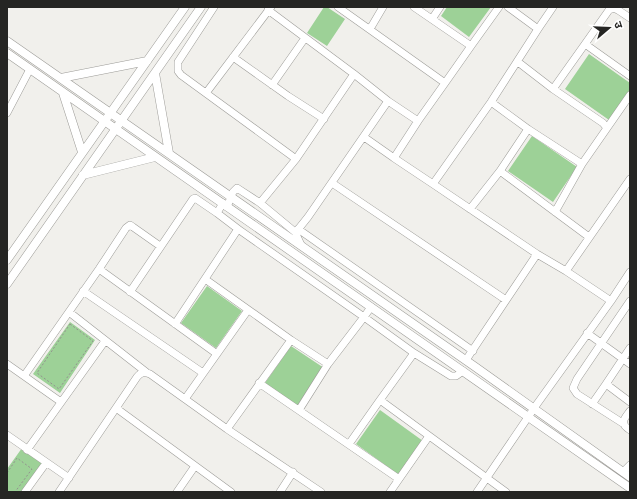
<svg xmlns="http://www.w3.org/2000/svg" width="637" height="499" font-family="'Work Sans','Noto Sans Devanagari',sans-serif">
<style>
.green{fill:#9dd197}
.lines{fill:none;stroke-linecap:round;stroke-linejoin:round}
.minor-casing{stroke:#9d9c98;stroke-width:8}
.major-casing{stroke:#9d9c98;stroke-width:9}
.path{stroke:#93928f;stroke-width:1;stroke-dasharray:2 2;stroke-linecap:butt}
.minor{stroke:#fff;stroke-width:7}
.major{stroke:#fff;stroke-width:8}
</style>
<rect width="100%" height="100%" fill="#f1f0ec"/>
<!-- green -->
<path class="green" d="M 324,7 L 327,7 L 345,19 L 327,46 L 307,33 Z
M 447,7 L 491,7 L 469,37 L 441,16 Z
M 589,54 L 630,83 L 630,90 L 609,120 L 565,89 Z
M 532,136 L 577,167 L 553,202 L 508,171 Z
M 207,286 L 242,311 L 216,348 L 181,323 Z
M 70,322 L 95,340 L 60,393 L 33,374 Z
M 291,346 L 324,368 L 298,406 L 265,383 Z
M 380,410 L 423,441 L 399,475 L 356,444 Z
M 22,448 L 43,464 L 23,492 L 7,492 L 7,469 Z"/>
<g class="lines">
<defs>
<path id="minor" d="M 214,7 L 178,62 L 178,71 L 181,75 L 296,159
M 338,7 L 445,83 L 471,46 L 414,7
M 508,7 L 538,29 L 553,7
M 268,10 L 354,74
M 432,19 L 440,7
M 370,29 L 383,7
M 585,44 L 609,10 L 613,8 L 618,10 L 630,18
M 471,46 L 499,7
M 233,57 L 288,96 L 324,119
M 518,62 L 553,89 L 585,44 L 630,76
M 272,85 L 305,38
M 553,89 L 603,123 L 607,128
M 206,93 L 271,7
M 491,102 L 528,129 L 500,171 L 589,237
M 7,113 L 30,69
M 528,129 L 582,164 L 555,212
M 364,137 L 394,158 L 418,121
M 394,158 L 433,184 L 491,102 L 538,29
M 582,164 L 630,95
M 332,183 L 506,300
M 433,184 L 537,254 L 566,271
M 260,203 L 295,232 L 301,245
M 227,207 L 233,192 L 237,188 L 260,203 L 296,159 L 354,74 L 388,101 L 418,121 L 445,83
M 470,209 L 500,171
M 238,229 L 364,317 L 371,307
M 298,229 L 473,351
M 296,232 L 308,217 L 388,101
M 99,269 L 217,354
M 205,279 L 291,340 L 328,364
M 83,291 L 203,373
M 130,292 L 193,199 L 195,198 L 217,213 L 223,203
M 611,301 L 566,271 L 630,179
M 69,312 L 146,372
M 175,324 L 238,229 L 217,213
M 587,333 L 630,364
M 414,353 L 451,376 L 456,376 L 463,371
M 466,360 L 537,254
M 7,364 L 61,402
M 24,376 L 99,269 L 126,228 L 130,225 L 133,227 L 160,246
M 259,383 L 399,479
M 606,384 L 630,348
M 185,399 L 248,310
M 592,404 L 606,384 L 630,402
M 116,408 L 231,492
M 299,410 L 328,364 L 364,317 L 414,353 L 380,400
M 630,411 C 624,419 619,423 630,430
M 624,424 L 577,394 L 573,388 L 577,379 L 630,301
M 227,429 L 291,340
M 7,435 L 69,478
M 349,444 L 380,400 L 506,492
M 27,450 L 105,341
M 623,472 L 630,465
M 25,492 L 46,463
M 59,492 L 137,377 C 141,372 145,372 150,374 L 227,429 L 321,492
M 177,492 L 195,466
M 280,492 L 293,472
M 390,492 L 429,436
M 477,492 L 537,404 L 611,301 L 630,272"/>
<path id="major" d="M 7,41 L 474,366 L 630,477
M 7,53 L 630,488
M 155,73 L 169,153
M 61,78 L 147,61
M 63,93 L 82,152
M 83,175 L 155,157
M 7,260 L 185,7
M 7,284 L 201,7"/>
</defs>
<!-- minor casing -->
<use href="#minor" class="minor-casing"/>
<!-- major casing -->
<use href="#major" class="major-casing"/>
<!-- path -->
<path class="path" d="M 70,324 L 93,341 L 59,389 L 37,373 Z
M 7,473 L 17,458 L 32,469 L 15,492"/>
<!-- minor -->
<use href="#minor" class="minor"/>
<!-- major -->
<use href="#major" class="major"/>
</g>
<!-- border -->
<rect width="637" height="499" fill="none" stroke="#252523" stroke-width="16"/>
<!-- north arrow -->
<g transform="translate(609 28) rotate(71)" stroke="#ffffff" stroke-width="3" paint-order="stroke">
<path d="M0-3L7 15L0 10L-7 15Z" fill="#252523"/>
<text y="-6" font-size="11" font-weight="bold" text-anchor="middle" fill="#252523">उ</text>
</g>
</svg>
